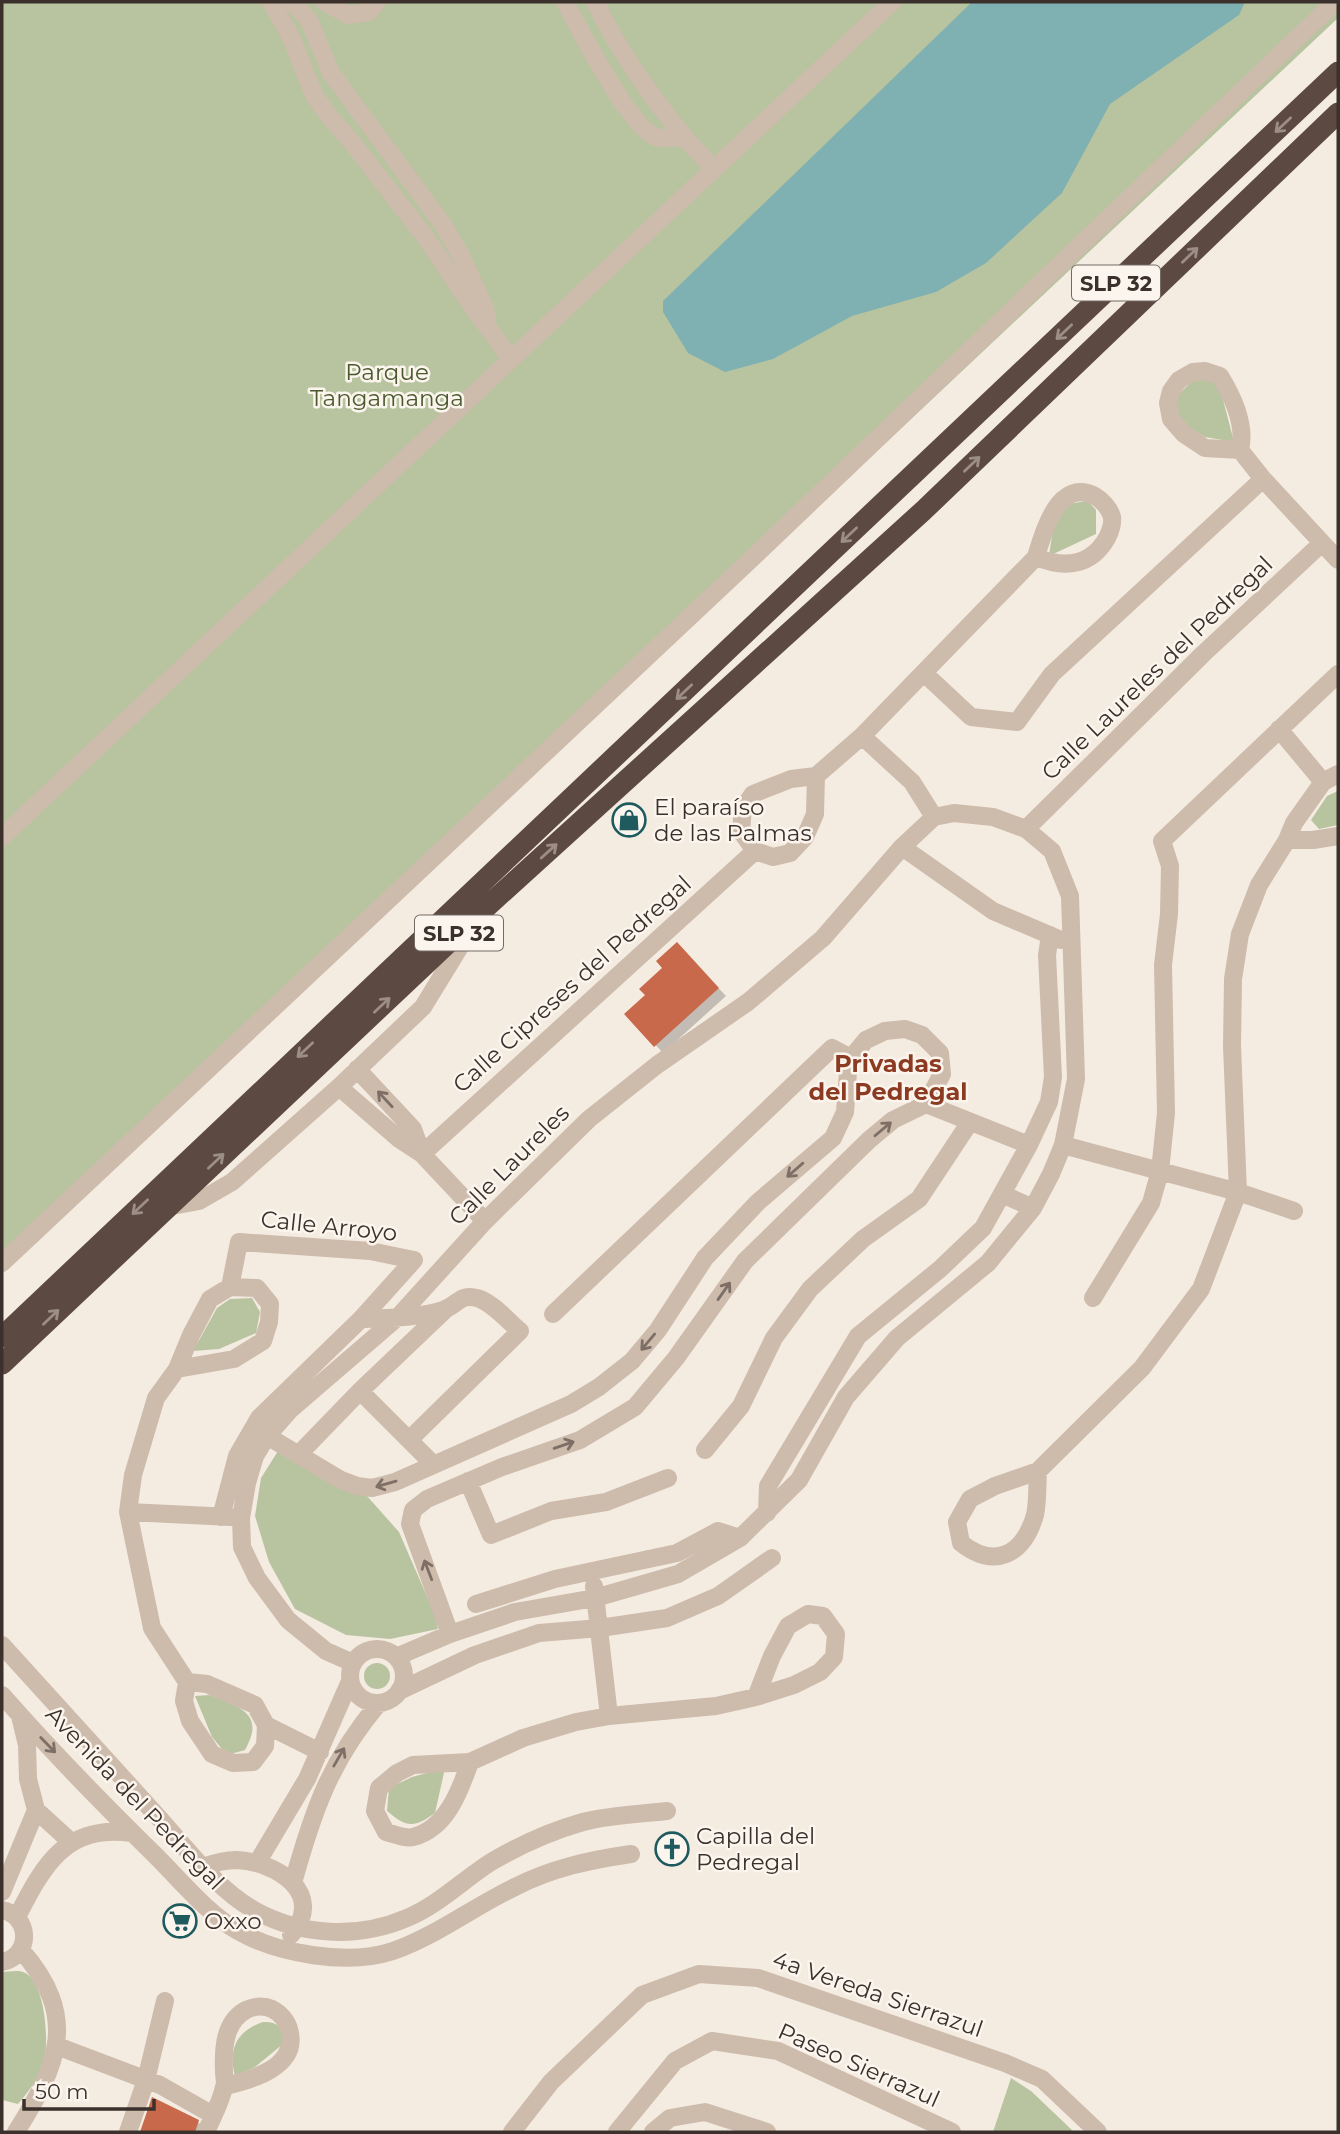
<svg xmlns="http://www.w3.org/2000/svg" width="1340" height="2134" font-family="Montserrat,sans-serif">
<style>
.green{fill:#b8c4a0}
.water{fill:#7fb0b2}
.shadow{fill:#0003}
.building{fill:#c8694b}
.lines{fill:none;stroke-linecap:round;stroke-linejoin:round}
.minor{stroke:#cdbbac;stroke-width:18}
.highway{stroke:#5c4a42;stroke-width:21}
.oneway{stroke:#9c8e87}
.oneway2{stroke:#7d6f65}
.labels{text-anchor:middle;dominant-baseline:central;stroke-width:5;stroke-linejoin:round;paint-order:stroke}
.shield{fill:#fbf5ee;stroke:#756b66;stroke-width:2}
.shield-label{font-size:21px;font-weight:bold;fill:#3b302b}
.park-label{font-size:23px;fill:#4a5a2e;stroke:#fbf5ee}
.street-label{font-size:23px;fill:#3b302b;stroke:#fbf5ee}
.poi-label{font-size:23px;fill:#3b302b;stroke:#fbf5ee;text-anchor:start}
.neighbourhood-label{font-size:24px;font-weight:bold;fill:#8c3b22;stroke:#fbf5ee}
</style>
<rect width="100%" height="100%" fill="#f4ebe1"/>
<!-- green -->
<path class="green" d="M 2,2 L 1338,2 L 1338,18 L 2,1273 Z
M 1197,376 L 1219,384 L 1234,442 L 1205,437 L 1182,423 L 1175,404 L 1177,396 Z
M 1088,501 L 1096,510 L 1096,534 L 1049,556 L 1055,514 L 1073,503 Z
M 1338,791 L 1338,825 L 1319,829 L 1311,820 L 1327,796 Z
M 252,1298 L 260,1312 L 256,1333 L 219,1349 L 193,1351 L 217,1308 L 230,1299 Z
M 280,1448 L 367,1496 L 399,1532 L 435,1615 L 438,1629 L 390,1639 L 346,1635 L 295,1609 L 269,1562 L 255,1516 L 261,1478 Z
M364 1676a13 13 0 1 1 26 0a13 13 0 1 1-26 0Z
M 210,1695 C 239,1707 266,1713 245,1750 L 227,1755 L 212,1737 L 195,1696 Z
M 445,1768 L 435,1813 C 414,1828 407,1828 387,1811 L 389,1788 L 412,1777 Z
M 2,1972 C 8,1972 17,1970 23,1972 C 46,1980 49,2043 44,2063 C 39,2078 28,2092 18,2104 L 2,2100 Z
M 263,2022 C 278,2021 284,2028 283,2044 L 255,2067 L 235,2076 C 228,2050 236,2031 263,2022 Z
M 1011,2078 L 1031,2091 L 1074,2132 L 993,2132 Z"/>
<!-- water -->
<path class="water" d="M 972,2 L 1245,2 L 1239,15 L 1110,104 L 1062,193 L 986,263 L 936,292 L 852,316 L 773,359 L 725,372 L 688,353 L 663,312 L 663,301 Z"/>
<!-- shadow -->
<path class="shadow" d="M 677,945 L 726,996 L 663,1053 L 627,1014 L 647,995 Z
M 153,2099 L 198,2122 L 206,2130 L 205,2132 L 142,2132 Z"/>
<!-- building -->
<path class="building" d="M 677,942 L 719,988 L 654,1047 L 624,1014 L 645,995 L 639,989 L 662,968 L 656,961 Z
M 152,2097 L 199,2120 L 195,2132 L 140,2132 Z"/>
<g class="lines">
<!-- minor -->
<path class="minor" d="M 271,2 L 291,37 L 314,95 L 327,114 L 351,141 L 429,242 L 464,295 L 511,359
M 292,2 L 309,20 L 331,73 L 444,226 L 461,256 L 485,308 L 487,318
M 325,2 L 348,15 L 369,12 L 377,2
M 565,2 C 580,30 629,127 656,137 C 663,140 676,137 684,137 L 714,169
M 595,2 C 619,51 649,94 684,137
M 1240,450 C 1246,425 1233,397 1220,376 L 1205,371 L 1193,372 L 1179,380 L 1171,391 L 1168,403 L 1171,419 L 1184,434 L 1205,448 L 1240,450 L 1263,479 L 1338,560
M 925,674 L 971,717 L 1017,722 L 1052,674 L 1263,479
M 1279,729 L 1323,782
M 862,736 L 912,782 L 934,817
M 816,776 L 815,814 L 805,837 L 790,853 L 773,857 L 755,851 L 741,831 L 743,808 L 753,794 L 791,779 L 816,776 L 862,736 L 1036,557 C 1043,533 1058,477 1095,496 C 1102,500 1110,509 1112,517 C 1113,524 1110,532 1107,538 C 1091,566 1065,569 1036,557
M 1026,829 L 1203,654 L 1322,543
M 2,837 L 892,2
M 1287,840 L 1313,840 L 1338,836
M 902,847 L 993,911 L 1061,940
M 357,1069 L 413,1129 L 422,1154
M 339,1087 L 399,1139 L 422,1154 L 485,1221
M 926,1104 L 1029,1145
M 1063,1145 L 1238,1192 L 1294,1211
M 422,1154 L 755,851
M 1002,1194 L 1033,1208
M 167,1207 L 199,1201 L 232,1182 L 339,1087 L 423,1007 L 472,927
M 2,1263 L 745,565 L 1335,2
M 230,1287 L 239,1242 L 370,1251 L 414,1260
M 1093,1298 L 1151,1203 L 1160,1171 L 1166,1113 L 1163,965 L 1169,914 L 1170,866 L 1162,841 L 1338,674
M 553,1314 L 832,1048 L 851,1058
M 361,1319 C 387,1318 417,1318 443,1310 C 456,1306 461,1293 477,1298 C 492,1302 508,1321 520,1331 L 410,1439
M 177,1369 L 234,1359 L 263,1341 L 269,1322 L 270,1304 L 257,1288 L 230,1287 L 210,1299 L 191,1335 L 177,1369 L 156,1398 L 133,1475 L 128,1512 L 152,1628 L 187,1682 L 184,1701 L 190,1721 L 212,1754 L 233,1763 L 253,1762 L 265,1746 L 266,1725 L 255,1705 L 207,1684 L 187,1682
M 360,1391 L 433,1464
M 259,1418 L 267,1436 L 341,1480 L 357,1486 L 372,1488 L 395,1482 L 571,1404 L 599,1387 L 632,1361 L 658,1330 L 705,1258 L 758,1202 L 833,1138 L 845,1112 L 848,1072 L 851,1058 L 866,1040 L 885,1031 L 905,1029 L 922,1035 L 940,1053 L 942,1074 L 926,1104 L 893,1120 L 869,1140 L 745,1261 L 676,1358 L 635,1407 L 580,1440 L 502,1467 L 427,1499 L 413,1510 L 410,1524 L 450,1634
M 705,1450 L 741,1406 L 774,1338 L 810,1289 L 863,1239 L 919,1199 L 970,1122
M 299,1454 L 360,1391 L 445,1310
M 1038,1471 C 1037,1485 1038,1502 1035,1515 C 1023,1556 994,1569 961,1543 L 957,1522 L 970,1499 L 995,1486 L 1038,1471 L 1142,1368 L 1201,1289 L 1238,1192 L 1232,1046 L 1233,979 L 1240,934 L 1259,885 L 1287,840 L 1294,823 L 1323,782 L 1338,774
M 468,1481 L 491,1535 L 551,1511 L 606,1502 L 668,1478
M 128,1512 L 231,1517
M 767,1513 L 768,1486 L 858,1336 L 940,1269 L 983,1228 L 1029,1145 L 1049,1102 L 1053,1077 L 1047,955 L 1050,935
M 221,1517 L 237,1456 L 259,1418 L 361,1319 L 414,1260
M 594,1586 L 609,1716
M 476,1604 L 555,1579 L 677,1553 L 718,1531 L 740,1538
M 2,1645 C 54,1703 107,1760 159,1818 C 186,1848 218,1890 254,1910 C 301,1936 358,1939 407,1918 C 438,1905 463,1880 491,1862 C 520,1845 551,1831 583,1822 C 610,1815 640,1814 667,1811
M350 1676a27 27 0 1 1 54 0a27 27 0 1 1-54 0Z
M 353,1663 L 326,1651 L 288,1620 L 257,1578 L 242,1547 L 241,1518 L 247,1483 L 255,1456 L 267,1436 L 290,1410 L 398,1317 L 485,1221 L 589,1119 L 657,1065 L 748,1002 L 823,938 L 902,847 L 934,817 L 954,813 L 993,817 L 1026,829 L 1052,851 L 1070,896 L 1076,1079 L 1063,1145 L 1051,1174 L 1033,1208 L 988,1263 L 897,1338 L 846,1397 L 799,1480 L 740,1538 L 678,1574 L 595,1598 L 515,1612 L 450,1634 L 396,1657
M 399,1691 L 475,1655 L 539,1633 L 600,1628 L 667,1618 L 718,1596 L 772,1558
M 2,1695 C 51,1751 103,1804 156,1856 C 182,1882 207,1913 238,1931 C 278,1954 348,1966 393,1951 C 436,1936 473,1907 515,1887 C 552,1868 590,1860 631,1854
M 266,1725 L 320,1752
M 470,1762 C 460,1791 446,1829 413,1837 C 406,1839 394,1834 386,1832 L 375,1811 L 379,1788 L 397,1773 L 413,1765 L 470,1762 L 523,1738 L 576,1722 L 609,1716 L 716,1706 L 756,1697 L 794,1685 L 820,1672 L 834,1657 L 836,1634 L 823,1616 L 808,1614 L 788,1626 L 772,1656 L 756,1697
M 36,1810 L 70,1841
M 257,1863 L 307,1779 L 350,1681
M 203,1867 C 214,1863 224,1860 236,1860 C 275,1861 327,1893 291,1935
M 293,1883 C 313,1811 330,1761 379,1703
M 2,1892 L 36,1810 L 28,1779 L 27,1745 L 20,1716
M 2,1910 C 31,1916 32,1956 2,1962
M 17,1917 C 44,1864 66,1824 132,1833
M 57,2046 L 160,2085 L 213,2115
M 16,2132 C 58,2065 80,2017 21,1950
M 128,2132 L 146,2080 L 165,2001
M 206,2132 C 212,2118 221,2102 224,2087 C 226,2083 224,2077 224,2072 C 223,2049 224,2022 246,2010 C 255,2006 263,2005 272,2009 C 280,2013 287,2021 289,2029 C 300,2067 251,2080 225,2086
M 512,2132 L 551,2082 L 642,1995 L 699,1974 L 758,1978 L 1005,2063 L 1042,2079 L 1098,2132
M 617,2132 L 675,2061 L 712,2041 L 778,2051 L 952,2132
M 653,2132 L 670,2118 L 705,2112 L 767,2132"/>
<!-- highway -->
<path class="highway" d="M 2,1337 L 1338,72
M 2,1364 L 481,912 L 923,511 L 1338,113"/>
</g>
<!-- one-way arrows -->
<defs><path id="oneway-shaft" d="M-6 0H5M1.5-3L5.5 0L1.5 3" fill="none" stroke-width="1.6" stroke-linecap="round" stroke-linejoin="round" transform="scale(1.75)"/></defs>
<g class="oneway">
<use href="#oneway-shaft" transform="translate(1283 125) rotate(137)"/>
<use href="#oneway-shaft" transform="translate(1190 255) rotate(-44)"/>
<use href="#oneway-shaft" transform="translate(1064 332) rotate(137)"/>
<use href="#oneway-shaft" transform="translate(972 464) rotate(-44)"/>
<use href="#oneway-shaft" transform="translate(849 535) rotate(137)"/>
<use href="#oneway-shaft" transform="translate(684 692) rotate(137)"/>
<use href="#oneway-shaft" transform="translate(549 851) rotate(-42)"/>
<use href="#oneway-shaft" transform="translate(382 1005) rotate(-43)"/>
<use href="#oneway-shaft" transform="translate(305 1050) rotate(137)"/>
<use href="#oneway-shaft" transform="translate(216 1161) rotate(-43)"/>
<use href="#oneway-shaft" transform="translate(140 1207) rotate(137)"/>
<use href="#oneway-shaft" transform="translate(51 1317) rotate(-44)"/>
</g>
<g class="oneway2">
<use href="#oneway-shaft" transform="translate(385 1099) rotate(-133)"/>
<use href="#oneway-shaft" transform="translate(883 1129) rotate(-40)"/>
<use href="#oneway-shaft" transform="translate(795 1170) rotate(139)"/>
<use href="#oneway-shaft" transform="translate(724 1291) rotate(-55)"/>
<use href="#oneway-shaft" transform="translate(648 1342) rotate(130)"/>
<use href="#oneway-shaft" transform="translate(564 1445) rotate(-19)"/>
<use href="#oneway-shaft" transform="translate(386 1484) rotate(164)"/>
<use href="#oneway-shaft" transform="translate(428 1570) rotate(-111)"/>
<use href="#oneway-shaft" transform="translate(48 1745) rotate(46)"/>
<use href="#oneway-shaft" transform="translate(339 1757) rotate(-60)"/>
</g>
<!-- icons -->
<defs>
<symbol id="shop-ring" viewBox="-11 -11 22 22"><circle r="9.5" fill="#fbf5ee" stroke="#1f5a5e" stroke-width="1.5"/><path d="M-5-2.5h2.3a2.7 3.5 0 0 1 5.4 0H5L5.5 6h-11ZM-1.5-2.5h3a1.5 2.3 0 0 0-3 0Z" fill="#1f5a5e"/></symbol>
<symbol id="church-ring" viewBox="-11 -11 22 22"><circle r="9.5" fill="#fbf5ee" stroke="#1f5a5e" stroke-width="1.5"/><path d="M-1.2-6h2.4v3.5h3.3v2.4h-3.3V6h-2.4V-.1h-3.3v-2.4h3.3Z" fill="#1f5a5e"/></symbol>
<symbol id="supermarket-ring" viewBox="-11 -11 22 22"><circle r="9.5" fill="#fbf5ee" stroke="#1f5a5e" stroke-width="1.5"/><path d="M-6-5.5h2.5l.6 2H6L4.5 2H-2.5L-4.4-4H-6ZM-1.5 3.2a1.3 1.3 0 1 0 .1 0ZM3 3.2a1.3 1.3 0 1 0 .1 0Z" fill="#1f5a5e"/></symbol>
</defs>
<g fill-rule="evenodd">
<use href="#shop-ring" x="610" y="801" width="38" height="38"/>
<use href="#church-ring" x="653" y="1830" width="38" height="38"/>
<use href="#supermarket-ring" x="161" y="1902" width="38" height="38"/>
</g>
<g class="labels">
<!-- shield labels -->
<g class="shield">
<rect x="1072" y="265.5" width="88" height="35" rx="5"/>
<rect x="415" y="915.5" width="88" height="35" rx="5"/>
</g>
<g class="shield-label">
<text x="1116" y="283">SLP 32</text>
<text x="459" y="933">SLP 32</text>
</g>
<!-- park labels -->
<g class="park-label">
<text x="387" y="372">Parque<tspan x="387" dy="26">Tangamanga</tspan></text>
</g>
<!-- street labels -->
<g class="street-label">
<text transform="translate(1157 668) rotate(-44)">Calle Laureles del Pedregal</text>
<text transform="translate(572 984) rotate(-42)">Calle Cipreses del Pedregal</text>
<text transform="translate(509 1165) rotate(-45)">Calle Laureles</text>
<text transform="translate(329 1226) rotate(6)">Calle Arroyo</text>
<text transform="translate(135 1798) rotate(46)">Avenida del Pedregal</text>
<text transform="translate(878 1994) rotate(19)">4a Vereda Sierrazul</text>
<text transform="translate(859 2065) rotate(24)">Paseo Sierrazul</text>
</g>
<!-- poi labels -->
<g class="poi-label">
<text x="654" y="807">El paraíso<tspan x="654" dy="26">de las Palmas</tspan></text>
<text x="696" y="1836">Capilla del<tspan x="696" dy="26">Pedregal</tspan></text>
<text x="204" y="1921">Oxxo</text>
</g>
<!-- neighbourhood labels -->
<g class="neighbourhood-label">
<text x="888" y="1063">Privadas<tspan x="888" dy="28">del Pedregal</tspan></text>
</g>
</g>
<!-- border -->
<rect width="1340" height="2134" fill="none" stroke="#3b302b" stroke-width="7"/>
<!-- scale -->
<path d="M24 2099v10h130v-10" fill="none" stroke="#3b302b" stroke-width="3.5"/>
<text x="35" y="2099" font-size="21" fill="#3b302b" stroke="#fbf5ee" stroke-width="5" paint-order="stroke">50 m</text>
</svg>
